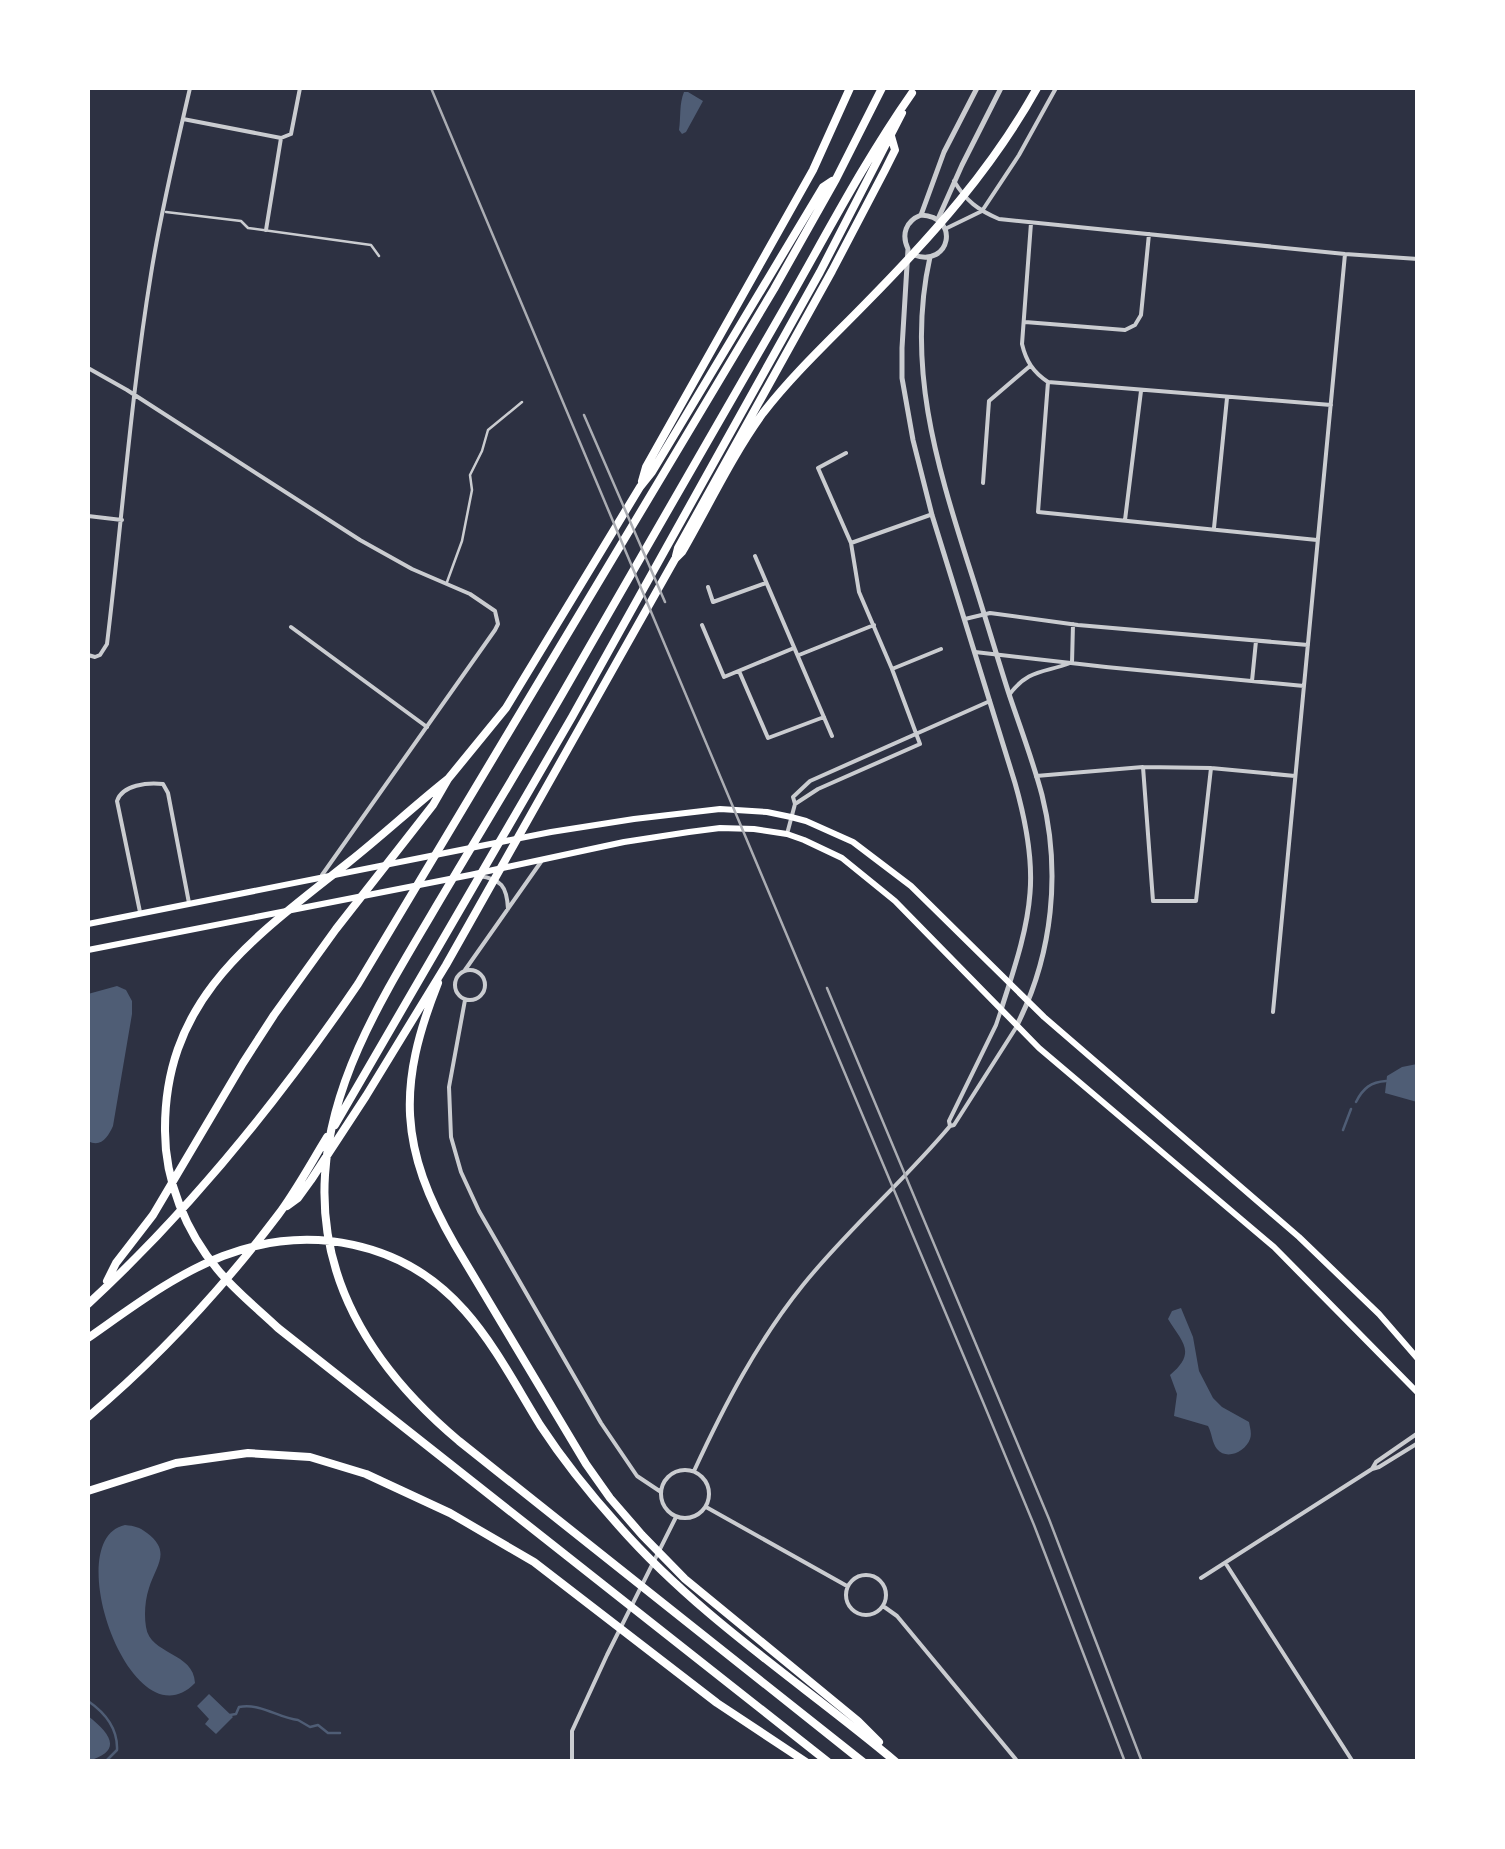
<svg xmlns="http://www.w3.org/2000/svg" width="1505" height="1849" font-family="'Nunito Sans',sans-serif">
<style>
.water{fill:#4f5d75}
.lines{fill:none;stroke-linecap:round;stroke-linejoin:round}
.stream{stroke:#4f5d75;stroke-width:2.5}
.service{stroke:#caccd0;stroke-width:2.5}
.minor{stroke:#caccd0;stroke-width:4}
.tertiary{stroke:#caccd0;stroke-width:5}
.primary{stroke:#fff;stroke-width:6}
.motorway{stroke:#fff;stroke-width:8}
.rail{stroke:#abadb3;stroke-width:2.5}
</style>
<rect width="100%" height="100%" fill="#2d3142"/>
<!-- water -->
<path class="water" d="M 684,92 L 688,92 L 703,101 L 686,132 L 682,134 L 679,130 C 681,117 679,104 684,92 Z
M 117,986 L 126,990 L 132,1001 L 132,1014 L 113,1126 C 108,1137 101,1148 88,1141 L 88,994 Z
M 1417,1064 L 1417,1102 L 1385,1093 L 1387,1076 L 1402,1067 Z
M 1181,1308 L 1193,1337 L 1199,1371 L 1213,1398 L 1222,1407 L 1249,1422 C 1250,1428 1252,1433 1250,1439 C 1246,1451 1227,1461 1217,1449 C 1212,1443 1212,1433 1208,1426 L 1174,1416 L 1177,1394 L 1170,1375 C 1198,1352 1181,1341 1168,1319 L 1172,1311 Z
M 125,1525 C 135,1526 139,1527 147,1533 C 172,1552 156,1565 149,1588 C 145,1600 144,1615 146,1627 C 150,1655 194,1652 195,1683 C 132,1748 58,1539 125,1525 Z
M 209,1694 L 233,1717 L 216,1734 L 205,1724 L 209,1719 L 197,1706 Z
M 88,1716 C 110,1733 124,1751 88,1761 Z"/>
<g class="lines">
<!-- stream -->
<path class="stream" d="M 1356,1102 C 1363,1088 1371,1082 1386,1081
M 1343,1130 L 1351,1109
M 88,1701 C 104,1712 118,1728 117,1750 L 105,1762
M 230,1715 L 236,1714 L 239,1707 C 262,1703 278,1718 298,1720 L 310,1727 L 318,1725 L 328,1733 L 340,1733"/>
<!-- service -->
<path class="service" d="M 166,212 L 241,221 L 248,228 L 371,245 L 379,256
M 447,582 L 462,541 L 472,490 L 470,475 L 482,451 L 488,430 L 522,402"/>
<!-- minor -->
<path class="minor" d="M 183,119 L 281,138
M 954,181 C 966,201 978,210 999,219 L 1345,254 L 1418,259
M 1031,223 L 1022,344 C 1026,361 1033,372 1048,382
M 945,229 L 982,211 L 1019,155 L 1056,88
M 266,230 L 281,138 L 291,134 L 300,88
M 1025,322 L 1125,330 L 1135,325 L 1141,315 L 1149,234
M 88,368 L 127,390 L 360,540 L 412,569 L 470,594 L 495,611 L 498,624 L 495,630 L 322,875
M 1048,382 L 1038,512 L 1317,540
M 1048,382 L 1331,405
M 846,453 L 818,468 L 851,543
M 983,483 L 989,401 L 1030,366
M 88,516 L 122,520
M 1125,520 L 1141,391
M 1214,528 L 1227,398
M 755,556 L 832,736
M 708,587 L 713,602 L 766,583
M 965,619 L 990,613 L 1078,625 L 1308,645
M 702,625 L 724,677 L 794,648
M 291,627 L 427,727
M 975,652 L 1106,667 L 1304,686
M 88,655 L 95,657 L 100,655 L 107,644 C 122,520 131,396 151,274 C 161,211 176,149 190,88
M 799,655 L 874,625
M 1072,663 L 1073,624
M 892,669 L 941,649
M 739,671 L 768,738 L 824,717
M 1252,681 L 1256,641
M 1009,695 C 1028,669 1044,673 1070,663
M 1143,767 L 1153,901 L 1196,901 L 1211,768
M 1036,776 L 1143,767 L 1211,768 L 1295,776
M 795,804 L 818,789 L 920,744 L 892,669 L 859,592 L 851,543 L 930,515
M 787,834 L 795,804 L 793,797 L 810,781 L 990,701
M 479,876 C 501,879 507,886 508,909
M 140,912 L 117,801 C 122,785 148,782 163,784 L 168,793 L 189,903
M455 985a15 15 0 1 1 30 0a15 15 0 1 1-30 0Z
M 465,970 L 543,859
M 465,1000 L 449,1087 L 451,1137 L 461,1172 L 479,1211 L 601,1423 L 637,1476 L 661,1492
M 1273,1012 L 1345,254
M 950,1126 L 949,1121 L 996,1025 L 1001,1010
M 1372,1469 L 1376,1462 L 1418,1433
M661 1494a24 24 0 1 1 48 0a24 24 0 1 1-48 0Z
M 694,1471 C 724,1406 757,1342 803,1285 C 848,1229 903,1182 950,1126 L 954,1125 L 1017,1026
M 706,1507 L 847,1586
M 1226,1564 L 1353,1762
M846 1595a20 20 0 1 1 40 0a20 20 0 1 1-40 0Z
M 1201,1578 L 1372,1469 L 1379,1467 L 1418,1443
M 883,1606 L 897,1616 L 1018,1762
M 572,1762 L 572,1731 L 607,1655 L 676,1517"/>
<!-- tertiary -->
<path class="tertiary" d="M 977,88 L 944,152 L 921,215 C 906,221 901,234 908,249 L 902,348 L 902,378 L 913,440 L 932,515 L 1015,783 C 1025,818 1033,857 1030,893 C 1027,933 1013,972 1001,1010
M 938,219 L 962,165 L 1001,88
M 914,255 C 950,268 961,217 921,215
M 930,257 C 906,364 936,462 968,563 C 982,606 995,650 1009,694 C 1020,727 1033,761 1042,795 C 1061,871 1053,954 1017,1025"/>
<!-- primary -->
<path class="primary" d="M 88,924 L 551,832 L 634,819 L 720,809 L 767,812 L 791,817 L 806,821 L 853,842 L 911,886 L 1044,1017 L 1299,1237 L 1379,1314 L 1418,1359
M 88,950 L 470,875 L 624,842 L 689,832 L 720,828 L 754,829 L 787,834 L 804,840 L 842,858 L 895,901 L 1039,1048 L 1274,1247 L 1418,1393"/>
<!-- motorway -->
<path class="motorway" d="M 642,481 L 646,467 L 813,170 L 850,88
M 676,556 L 678,548 L 832,271 L 885,170 L 895,150 L 891,136
M 448,779 C 414,806 383,835 349,862 C 255,937 164,997 165,1131 C 165,1181 186,1232 218,1270 C 235,1291 258,1309 278,1328 L 828,1762
M 438,983 C 397,1086 399,1148 455,1245 L 586,1464 L 610,1498 L 642,1535 L 685,1579 L 858,1721 L 879,1742
M 335,1125 L 572,717 L 820,272 L 902,113
M 287,1206 L 298,1198 L 311,1180 L 366,1096 L 446,965 L 675,559 L 682,552 C 708,507 733,454 763,413 C 794,373 832,338 867,302 C 932,236 992,169 1037,88
M 107,1281 L 116,1263 L 153,1215 L 243,1063 L 274,1015 L 336,929 L 433,805 L 448,779 L 506,708 L 640,487 L 652,472 L 823,187 L 832,181
M 88,1304 C 191,1209 279,1100 358,984 L 774,289 L 836,179 L 882,88
M 88,1338 C 131,1308 174,1275 223,1256 C 309,1223 404,1241 465,1311 C 495,1345 516,1386 540,1425 C 563,1460 591,1495 619,1526 C 700,1618 803,1684 896,1762
M 88,1417 C 158,1358 222,1289 278,1215 C 296,1191 311,1163 327,1137
M 88,1491 L 176,1463 L 248,1453 L 310,1457 L 366,1474 L 450,1513 L 534,1562 L 717,1703 L 806,1762
M 863,1762 L 459,1441 C 378,1373 318,1286 325,1175 C 331,1075 388,989 437,905 C 482,829 528,754 572,677 C 641,556 711,435 781,314 C 824,239 863,163 912,93"/>
<!-- rail -->
<path class="rail" d="M 431,88 L 983,1402 L 1034,1525 L 1125,1762
M 584,415 L 665,602
M 827,988 L 1049,1519 L 1142,1762"/>
</g>
<!-- border -->
<rect width="1505" height="1849" fill="none" stroke="#ffffff" stroke-width="180"/>
</svg>
